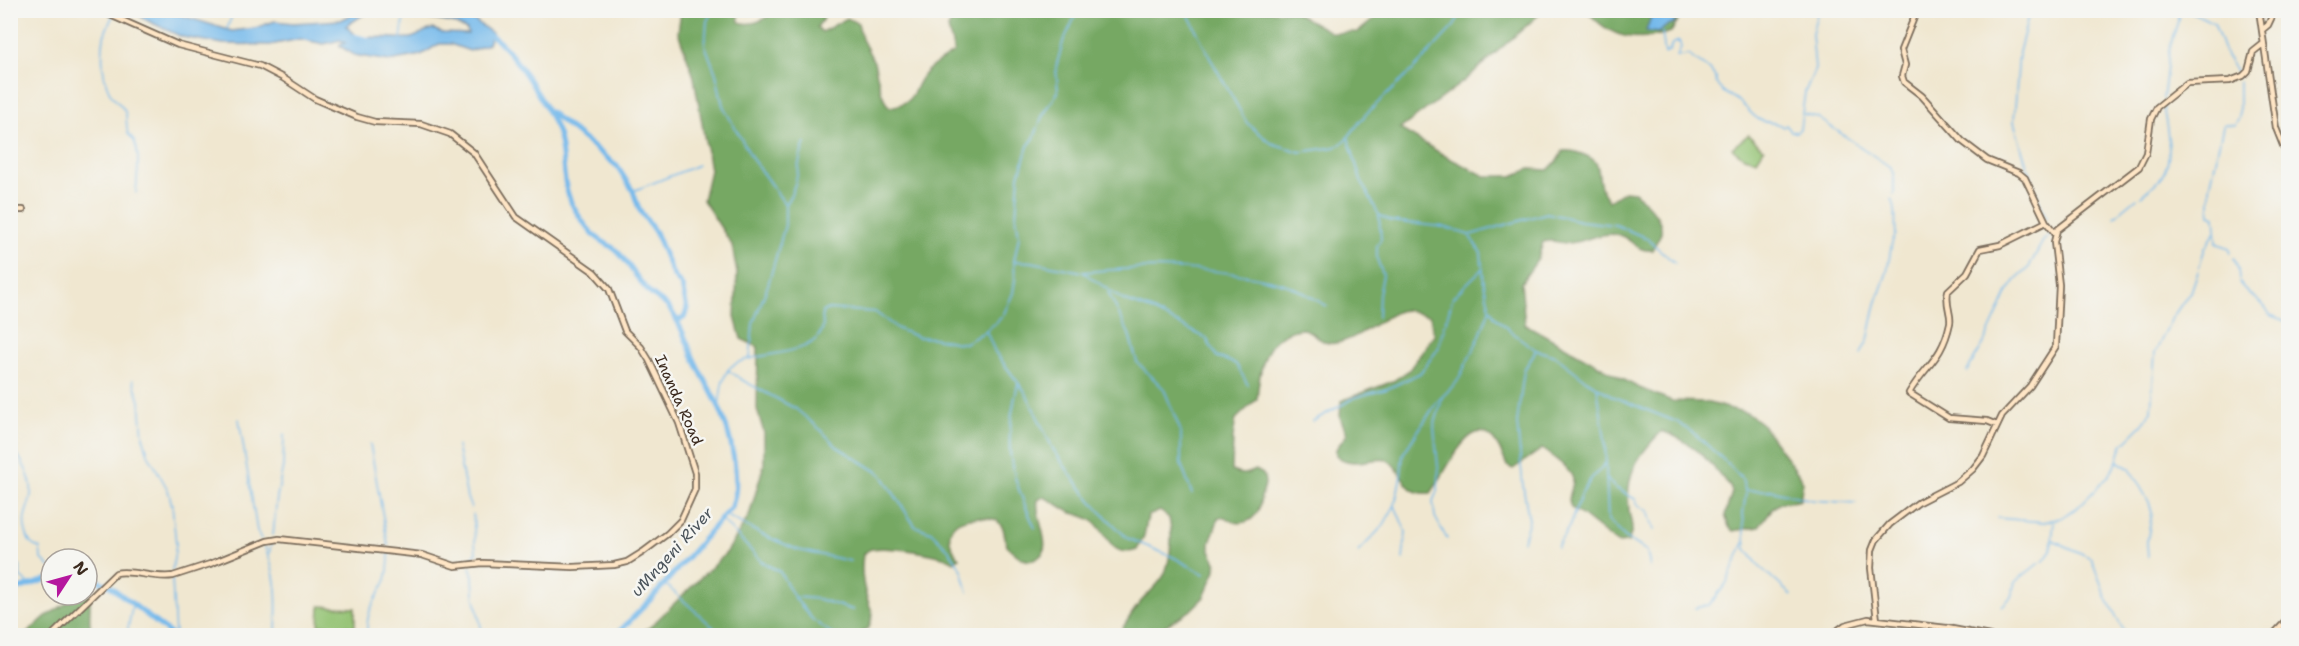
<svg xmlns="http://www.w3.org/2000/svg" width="2299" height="646" font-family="'Shantell Sans',sans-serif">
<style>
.green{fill:#93c272;stroke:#677648;stroke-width:1.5}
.forest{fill:#76a864;stroke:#586941;stroke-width:1.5}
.water{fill:#75b9eb;stroke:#587284;stroke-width:1.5}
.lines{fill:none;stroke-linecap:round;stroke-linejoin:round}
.stream{stroke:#75b9eb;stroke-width:1.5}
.river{stroke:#75b9eb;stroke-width:5}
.secondary-casing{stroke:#7a6c5c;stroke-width:8}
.secondary{stroke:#fee5c5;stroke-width:4.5}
.labels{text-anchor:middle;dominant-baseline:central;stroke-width:5;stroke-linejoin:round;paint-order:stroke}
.street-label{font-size:15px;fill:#3b2a1e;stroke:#f6f6f2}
.water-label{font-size:16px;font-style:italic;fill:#4c555c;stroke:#f6f6f2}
</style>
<rect width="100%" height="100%" fill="#f6f6f2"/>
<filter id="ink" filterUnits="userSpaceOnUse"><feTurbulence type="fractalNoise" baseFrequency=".0167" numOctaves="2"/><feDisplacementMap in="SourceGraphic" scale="12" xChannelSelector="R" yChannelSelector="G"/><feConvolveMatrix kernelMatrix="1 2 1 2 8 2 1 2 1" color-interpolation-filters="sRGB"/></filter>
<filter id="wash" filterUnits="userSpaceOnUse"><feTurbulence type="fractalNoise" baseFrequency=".008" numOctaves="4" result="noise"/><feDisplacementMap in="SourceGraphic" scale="24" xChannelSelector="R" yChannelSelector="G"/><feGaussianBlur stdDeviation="1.35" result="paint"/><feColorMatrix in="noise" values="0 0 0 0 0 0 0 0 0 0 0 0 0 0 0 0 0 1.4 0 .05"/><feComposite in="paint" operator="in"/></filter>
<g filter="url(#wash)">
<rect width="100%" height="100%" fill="#f0e7d0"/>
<!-- green -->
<path class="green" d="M 1748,135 L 1764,149 L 1757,160 L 1744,157 L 1732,148 Z
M 320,606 L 355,608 L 355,627 L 319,625 Z"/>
<!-- forest -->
<path class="forest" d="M 987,10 L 1293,11 L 1332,33 L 1358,32 L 1384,11 L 1543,11 L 1464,81 L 1400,129 L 1447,157 L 1485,176 L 1512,176 L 1530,169 L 1548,170 L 1557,161 L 1563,151 C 1570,150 1575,151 1582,154 C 1601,161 1597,166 1600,183 C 1601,190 1605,195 1609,201 L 1624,191 L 1635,192 C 1644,201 1664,218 1661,232 C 1660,238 1654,245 1652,250 C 1635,252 1631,237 1618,235 C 1600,231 1583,243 1566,243 C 1557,243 1554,239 1543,242 L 1538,259 L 1521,283 L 1525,324 L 1637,387 L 1672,401 L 1705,402 L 1747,413 L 1761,423 L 1797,472 L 1803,482 L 1800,500 C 1794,503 1792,501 1785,502 C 1773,503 1766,518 1759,527 L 1733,531 L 1729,527 L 1725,515 L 1732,492 L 1730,487 C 1707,459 1697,444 1662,431 C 1637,456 1625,474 1629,510 C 1631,526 1635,525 1628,542 L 1617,543 L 1583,516 L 1571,508 C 1566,497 1573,491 1573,480 C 1573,471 1550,454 1542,449 L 1513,469 L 1507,466 C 1479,390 1453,462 1431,493 C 1402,496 1407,474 1388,460 C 1371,457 1350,469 1336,455 L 1336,449 L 1347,434 L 1340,417 L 1341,401 L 1393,381 L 1409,370 L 1434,335 L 1430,316 L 1406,310 L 1399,311 C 1379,319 1361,337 1341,342 C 1320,348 1319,333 1303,329 C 1300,329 1293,330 1289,332 C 1263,341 1259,375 1257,399 L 1236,419 L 1233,437 L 1232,471 C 1241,476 1247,474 1256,470 L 1263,474 C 1267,484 1264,488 1261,497 C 1260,502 1260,507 1258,511 C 1251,525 1235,526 1225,517 L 1219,517 L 1210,543 L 1210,550 L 1216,562 L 1216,570 L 1204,597 L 1190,611 L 1150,635 L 1118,635 C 1125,625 1131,614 1138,605 C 1146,594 1160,585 1165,573 C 1171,557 1173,534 1169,518 L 1160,511 L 1148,516 L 1144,536 L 1137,550 C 1110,559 1109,534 1094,522 C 1086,515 1076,515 1068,511 C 1059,506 1052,500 1043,497 L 1038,500 C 1034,517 1054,547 1039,557 C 1027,567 1016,554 1007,546 L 1003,528 L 997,520 C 980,515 946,515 950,541 C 951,547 956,553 959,558 L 954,562 C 941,553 887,546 872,549 C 869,549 865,553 863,554 C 860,577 864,593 873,614 L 869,628 L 858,635 L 637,635 L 650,627 L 727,552 L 749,516 L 764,464 L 764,433 L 757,409 L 758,347 L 741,339 L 735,317 L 737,273 L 732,245 L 703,200 L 710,170 L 694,77 L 678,32 L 681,11 L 738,11 L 739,22 C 751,26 765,21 773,11 L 824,11 L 824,18 L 817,27 L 822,32 L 847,18 L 858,23 L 862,39 L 874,62 L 881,91 L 886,103 L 890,107 C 919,102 910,89 926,72 C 934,64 945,58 954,52 L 948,28 C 957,9 971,17 987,10 Z
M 1587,11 L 1681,11 L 1681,16 L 1671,32 C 1636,43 1611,39 1587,11 Z
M 89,594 C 93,608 85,623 95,635 L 24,636 L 45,617 L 79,595 Z"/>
<!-- water -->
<path class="water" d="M 133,11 L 167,11 L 232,31 L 255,28 L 275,21 L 293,23 L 341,20 L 359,11 L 369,11 L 346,26 L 354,33 L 346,35 L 358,40 C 374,34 394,40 411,38 C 419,36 424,30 433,29 L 443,33 L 468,34 L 467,30 L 453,23 L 419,17 L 408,11 L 427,13 L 461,11 L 492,33 L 488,44 L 470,51 L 450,44 L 439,44 L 421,55 L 389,61 L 354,55 L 340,46 L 340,44 L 345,43 L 340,40 L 324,44 L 300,39 L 270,45 L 223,44 L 182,37 L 148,21 Z
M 1653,11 L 1672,11 L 1675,23 L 1668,25 L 1658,33 L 1646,31 Z"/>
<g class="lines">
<!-- stream -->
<path class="stream" d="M 115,10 C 112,19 106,28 104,37 C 101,53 102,82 112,96 C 117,103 125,107 126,115 C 127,122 126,127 128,134 C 143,143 137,177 136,193
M 713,10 L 707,21 L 705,45 L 716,74 L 723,106 L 753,160 L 785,204 L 785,225 L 768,285 L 753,324 L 750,359
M 1186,10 L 1213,63 L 1247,123 L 1271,143 L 1300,152 L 1336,147 L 1345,141 L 1366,114 L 1413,70 L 1454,26 L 1462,10
M 2030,10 L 2019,52 L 2014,122 L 2031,180 L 2046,218
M 2187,10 L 2214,23 L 2226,56 L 2237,72 L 2238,77
M 227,29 L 234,10
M 1662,32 L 1665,54 L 1670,50 L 1672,44 L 1679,41 L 1681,47 L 1677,57 L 1688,55 L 1710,70 L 1716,78 L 1716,83 C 1721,94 1734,96 1742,104 C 1749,110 1752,116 1760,120 C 1768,124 1776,121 1783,127 L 1786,125 L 1791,131 L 1796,132 L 1800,129 L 1805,92 L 1815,69 L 1812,34 L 1818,10
M 401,39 L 405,10
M 2163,99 L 2169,50 L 2178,21 L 2178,13 L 2171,10
M 1804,114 L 1817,117 L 1890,167 L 1894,175 L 1894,194
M 1348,137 L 1361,181 L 1379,215 L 1391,221 L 1444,227 L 1469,235 L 1481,253 L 1484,284 L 1490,309 L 1495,317 L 1509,330 L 1536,350 L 1555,356 L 1586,380 L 1614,397 L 1677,422 L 1696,435 L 1728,464 L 1742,479 L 1746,493 L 1743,513 L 1746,549 L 1760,567 L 1791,595
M 2217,153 L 2223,126 L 2225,124 L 2235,125 L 2239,117 L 2239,82
M 2217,155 L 2210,187 L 2210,214 L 2215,216 L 2217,243 L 2229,248 L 2231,253
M 633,191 L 698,165
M 2141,196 C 2148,190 2156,184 2162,176 C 2175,157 2166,126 2163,106
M 786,203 C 801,181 795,165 805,143
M 2114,217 L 2137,198
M 1470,235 L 1547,213 L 1581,221 L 1616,225 L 1646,238 L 1675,263
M 2234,258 L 2238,269 L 2239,279
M 1015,261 L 1032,262 L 1083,272 L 1123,300 L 1151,310 L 1206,338 L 1217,357 L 1236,364 L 1248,385
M 2199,267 L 2205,248 L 2215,233
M 1085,272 C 1151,266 1217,266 1281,283 C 1297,287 1312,298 1327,306
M 2239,282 C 2248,297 2262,298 2270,315 L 2288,322
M 1108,292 L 1129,334 L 1137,362 L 1164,389 L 1181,432 L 1181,464 L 1192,494
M 1378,317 L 1379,295 L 1383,275 L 1377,259 L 1377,246 L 1381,239 L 1379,216
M 986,331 L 995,352 L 1026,393 L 1053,449 L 1073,478 L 1100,511 L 1127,538 L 1173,557 L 1204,574
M 1861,354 L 1868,340 L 1876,304 L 1887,272 L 1892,242 L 1896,234 C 1894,222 1898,211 1892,199
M 728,370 L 742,380 L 796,409 L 822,431 L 836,446 L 881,474 L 915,526 L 931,532 L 949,550 L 962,570 L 968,592
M 1967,371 L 1984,343 L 2007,293 L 2016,280 L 2028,269 L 2043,241 L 2050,235 L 2046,227
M 133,380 L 140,401 L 143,437 L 148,454 L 168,490 L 172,505 L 176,544 L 172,571
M 1018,384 C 1002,447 1009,470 1035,528
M 1597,387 L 1605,440 L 1608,520 L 1626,538 L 1647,551 L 1650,567
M 1442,399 L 1434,427 L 1439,476 L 1438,489 L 1433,501 L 1435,517 L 1447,539
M 719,406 C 721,394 721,380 728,370 C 744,348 816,362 823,326 C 823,322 822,316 822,312 L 828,309 L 875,312 L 898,329 L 918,337 L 934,338 L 959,343 L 965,343 L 986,331 L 1003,316 L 1013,293 L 1015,280 L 1014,261 L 1019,236 L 1016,216 L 1019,176 L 1028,146 L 1034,138 L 1042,117 L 1058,92 L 1056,67 L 1063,42 L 1075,17 L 1081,10
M 239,419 L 257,531 L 261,539
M 1313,421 L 1356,397 L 1387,389 L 1420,373 L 1438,349 L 1453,297 L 1483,268
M 10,444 C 19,456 29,471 31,486 C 34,503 20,513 26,532 C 29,541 29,545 40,548 L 41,558 L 51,568
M 370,444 L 388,545
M 457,446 L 467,498 L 471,508
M 2117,461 L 2130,469 L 2149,502 L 2152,513 L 2147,542 L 2148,557
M 1606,478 L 1614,487 L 1635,499 L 1638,505 L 1648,511 L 1654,530
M 1745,491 L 1771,490 L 1812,500 L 1856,503
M 1395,506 L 1406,532 L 1403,559
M 725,515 L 763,535 L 798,550 L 850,561
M 1997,518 L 2044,522 L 2061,518 L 2077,508 L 2107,478 L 2116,464 L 2122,445 L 2142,425 L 2151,411 L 2155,353 L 2172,318 L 2192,289 L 2198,271
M 721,519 L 762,562 L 780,572 L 794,597 L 812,619 L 835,636
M 273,535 L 277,497 L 283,466 L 284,434
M 2053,540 L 2091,558 L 2106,597 L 2124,631
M 1523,541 L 1529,520 L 1523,486 L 1517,423 L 1524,370 L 1536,350
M 264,545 C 279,579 277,600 276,636
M 1557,547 L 1569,527 L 1582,493 L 1591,479 L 1606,463
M 1358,552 L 1383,526 L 1395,505 L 1401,475 L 1403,454 L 1437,402 L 1457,382 L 1479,338 L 1490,309
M 10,554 L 20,566 L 20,577 L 31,585
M 269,556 L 271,543
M 469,561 L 476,554 L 473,514
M 2043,562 L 2051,551 L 2054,522
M 470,567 L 473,576 L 474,594 L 483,636
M 172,578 L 175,636
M 664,583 L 723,636
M 796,597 L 818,599 L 853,610
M 2002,606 L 2011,597 L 2015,582 L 2039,563
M 1695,608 L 1709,605 L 1726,584 L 1744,543
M 129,636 L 128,628 L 133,603
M 367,636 C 366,609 374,604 385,582 C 389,573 389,563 389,553"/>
<!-- river -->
<path class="river" d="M 342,33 L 368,40
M 484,33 C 507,36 553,115 559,137 C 565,161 561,185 574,208 C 580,218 589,232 599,239 C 606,244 612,246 618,252 C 629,264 637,279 648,291 C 654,298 663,301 669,308 C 681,323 687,344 695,361 C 702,376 711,390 718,405 C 730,431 742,480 732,506 L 653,597 L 615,636
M 550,112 L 617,166 L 633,191 L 639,209 L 655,232 L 673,275 L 682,286 L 687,309 L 684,318 L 678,320
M 87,576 L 110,586 L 173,636
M 10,592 L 51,578"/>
</g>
</g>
<g filter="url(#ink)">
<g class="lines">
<defs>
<path id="secondary" d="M 1917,10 L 1901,50 L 1905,65 L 1902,76 L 1904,82 L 1922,96 L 1962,141 L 1987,160 L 2019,173 L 2025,178 L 2046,222 L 2055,233
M 2259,10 L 2276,128 L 2288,158
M 2262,30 L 2268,25 L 2275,10
M 10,210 L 23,210
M 1997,425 L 1987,421 L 1949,418 L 1909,393 C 1926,364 1942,360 1950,323 C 1952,315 1945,305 1948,291 L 1967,273 L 1980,249 L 2000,245 L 2046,222
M 1877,620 L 1871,568 L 1872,550 L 1876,540 L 1890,524 L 1919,502 L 1958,482 L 1973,469 L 1983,456 L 2002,416 L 2030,386 L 2056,346 L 2059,285 L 2054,242 L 2057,230 L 2139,167 L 2146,153 L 2151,119 L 2157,107 L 2187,83 L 2230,81 L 2243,76 L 2248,71 L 2253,52 L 2263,44
M 51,636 L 116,573 C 131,569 153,579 173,576 L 210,564 L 267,541 L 279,539 L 422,555 L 455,566 L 483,563 L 573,567 L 614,565 L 627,562 L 643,552 L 667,534 L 681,520 L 695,489 L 695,473 L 679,423 L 649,360 L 641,347 L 625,331 L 609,289 L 594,272 L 516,217 L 474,153 L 450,134 L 421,124 L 375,122 L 357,117 L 315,99 L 283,78 L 260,66 L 178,45 L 99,10
M 1830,636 L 1845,625 L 1868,619 L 1947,628 L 1990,636
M 2272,636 L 2288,619"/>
</defs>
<!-- secondary casing -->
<use href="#secondary" class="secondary-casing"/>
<!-- secondary -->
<use href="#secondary" class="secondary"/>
</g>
</g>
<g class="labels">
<!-- street labels -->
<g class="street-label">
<text transform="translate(679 400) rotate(66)">Inanda Road</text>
</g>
<!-- water labels -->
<g class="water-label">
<text transform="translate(672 552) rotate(-48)">uMngeni River</text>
</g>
</g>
<!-- margin -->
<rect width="2299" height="646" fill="none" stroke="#f6f6f2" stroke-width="36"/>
<!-- north arrow -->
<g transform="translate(69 577) rotate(54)"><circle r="28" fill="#f6f6f2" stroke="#aba49d" stroke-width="1.5"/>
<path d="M0-4.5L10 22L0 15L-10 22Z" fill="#b5179e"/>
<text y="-9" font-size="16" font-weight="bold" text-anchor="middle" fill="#3b2a1e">N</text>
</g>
</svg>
